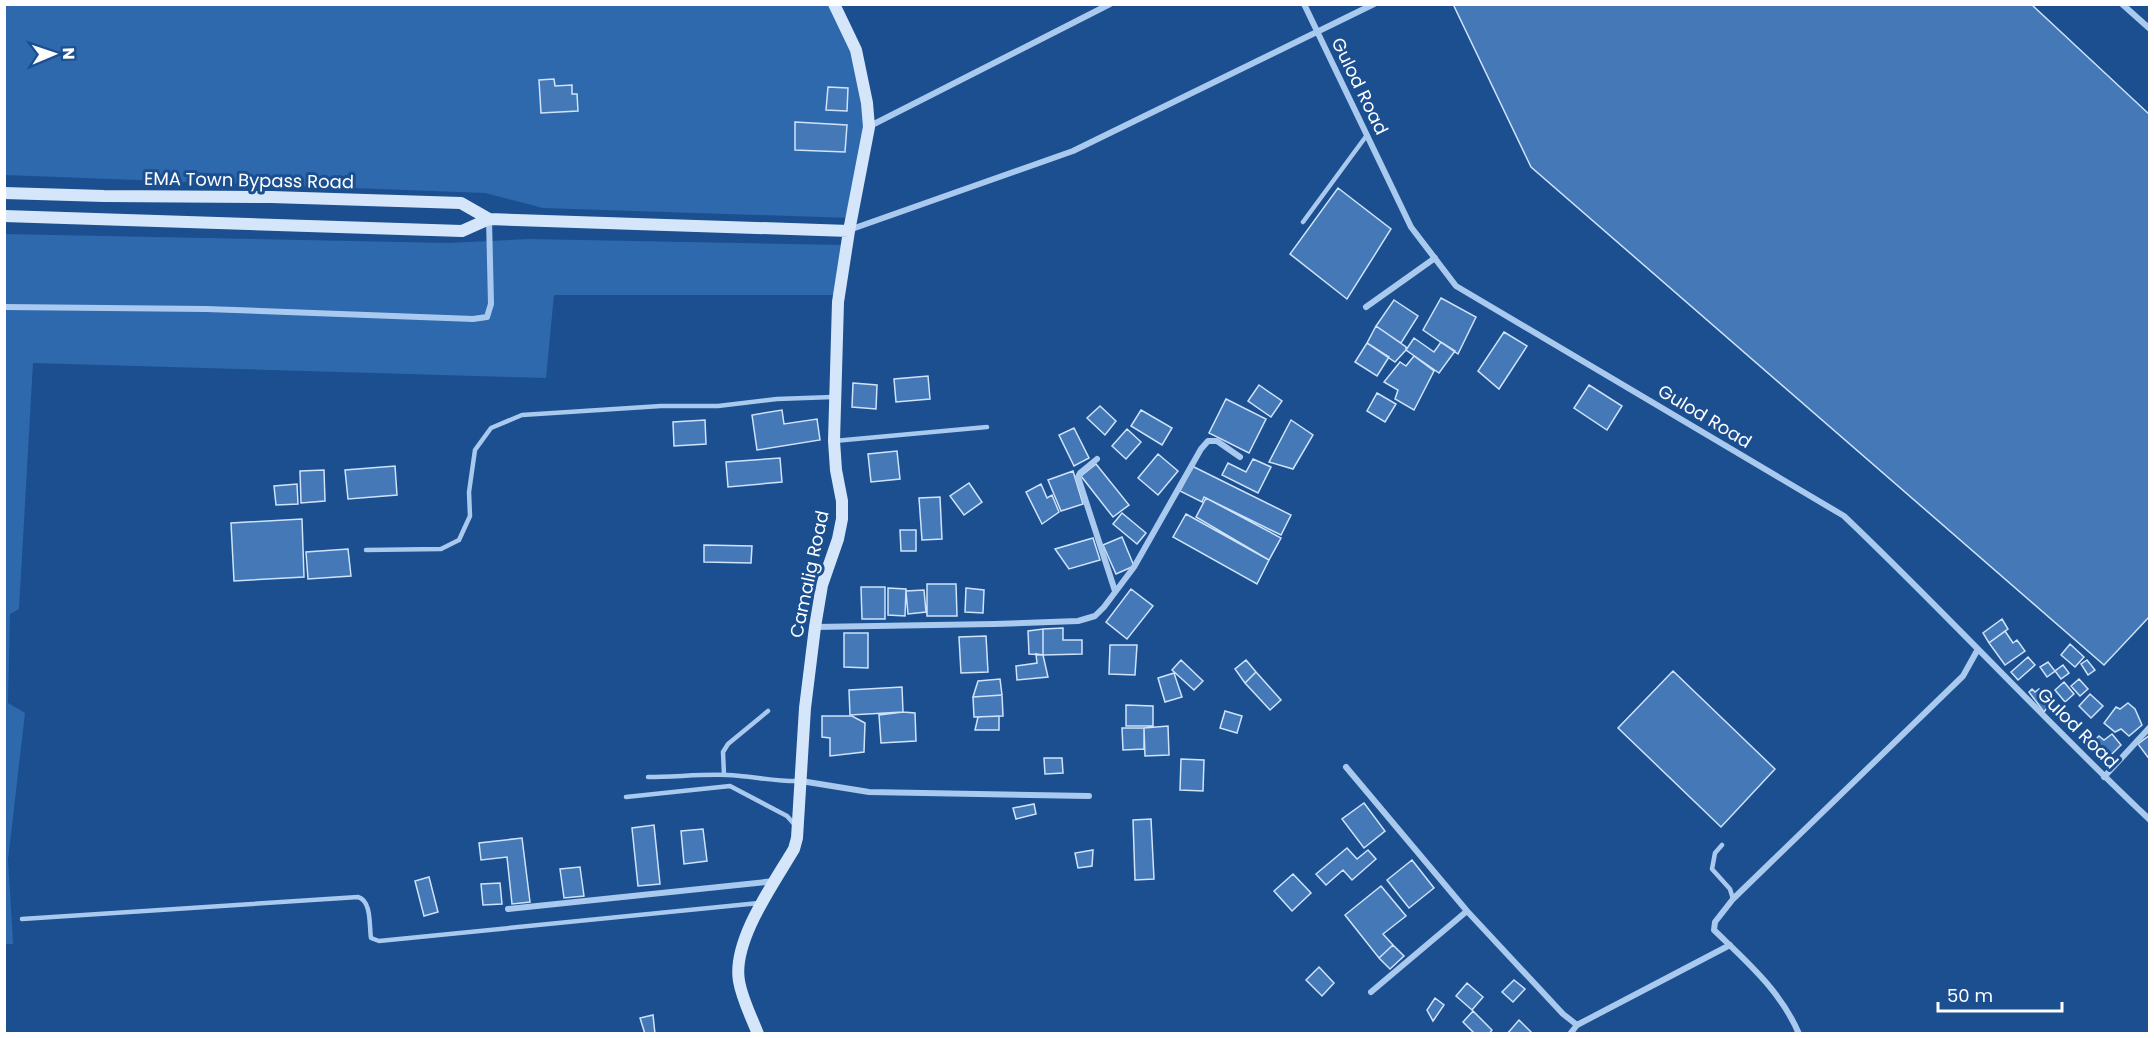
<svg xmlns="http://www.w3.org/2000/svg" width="2154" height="1038" font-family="Poppins,sans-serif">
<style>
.green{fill:#2e69ad}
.building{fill:#4478b7;stroke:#cfe3fa;stroke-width:1.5}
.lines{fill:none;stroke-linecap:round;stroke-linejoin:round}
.lane{stroke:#a9c9ee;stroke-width:4.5}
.street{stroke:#a9c9ee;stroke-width:6}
.secondary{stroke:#d6e6fa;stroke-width:12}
.labels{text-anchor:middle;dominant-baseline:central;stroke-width:6;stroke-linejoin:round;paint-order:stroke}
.street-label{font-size:18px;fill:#fff;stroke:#1b4f8f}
</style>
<rect width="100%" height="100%" fill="#1b4f8f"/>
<!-- green -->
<path class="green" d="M 5,5 L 834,5 L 846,27 L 867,103 L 851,218 L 543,208 L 485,193 L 5,175 Z
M 4,234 L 449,243 L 529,239 L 847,245 L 840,295 L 554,295 L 546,378 L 33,363 L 19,609 L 10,614 L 8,703 L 25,713 L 8,860 L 13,944 L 5,944 Z"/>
<!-- building -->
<path class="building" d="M 1453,4 L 2031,4 L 2150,115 L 2150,616 L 2104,665 L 1531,167 Z
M 554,79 L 555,86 L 572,85 L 572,94 L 577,94 L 578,111 L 541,113 L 539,80 Z
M 828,87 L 848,88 L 847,111 L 826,110 Z
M 795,122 L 847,125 L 845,152 L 795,150 Z
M 1338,188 L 1391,229 L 1347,299 L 1290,254 Z
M 1441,298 L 1476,317 L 1458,354 L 1423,330 Z
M 1394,300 L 1418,316 L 1401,343 L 1376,326 Z
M 1376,326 L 1406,347 L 1406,350 L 1395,362 L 1367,343 Z
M 1504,332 L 1527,346 L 1499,389 L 1478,371 Z
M 1414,338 L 1434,352 L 1441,342 L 1455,351 L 1439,373 L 1406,350 Z
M 1367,343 L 1389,357 L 1377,376 L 1355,362 Z
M 1414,356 L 1434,371 L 1414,410 L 1395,399 L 1398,390 L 1384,382 L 1400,362 L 1406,366 Z
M 928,376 L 930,399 L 896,402 L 894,379 Z
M 853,383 L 877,385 L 876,409 L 852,407 Z
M 1259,385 L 1282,401 L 1271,417 L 1248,401 Z
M 1589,385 L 1622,406 L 1607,430 L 1574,408 Z
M 1377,393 L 1396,404 L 1385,422 L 1367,411 Z
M 1226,399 L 1266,419 L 1249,453 L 1209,433 Z
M 1100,406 L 1116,421 L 1105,435 L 1087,418 Z
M 782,410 L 784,424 L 817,419 L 820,440 L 757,450 L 752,415 Z
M 1141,410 L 1172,428 L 1162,445 L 1131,426 Z
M 705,420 L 706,444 L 674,446 L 673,422 Z
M 1291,420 L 1313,435 L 1293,469 L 1269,462 Z
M 1074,428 L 1089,458 L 1074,466 L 1059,435 Z
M 1127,429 L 1141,442 L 1126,459 L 1112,446 Z
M 897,451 L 900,479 L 871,482 L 868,454 Z
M 1158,454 L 1178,471 L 1158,495 L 1138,478 Z
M 780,458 L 782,482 L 728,487 L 726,462 Z
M 1253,459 L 1271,467 L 1258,493 L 1222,475 L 1228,463 L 1246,472 Z
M 1096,464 L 1129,505 L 1113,517 L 1081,476 Z
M 395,466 L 397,495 L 348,499 L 345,470 Z
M 1192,466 L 1291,515 L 1281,535 L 1204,497 L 1202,502 L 1180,491 Z
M 324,470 L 325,501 L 301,503 L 300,471 Z
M 1073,471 L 1083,504 L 1061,511 L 1048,480 Z
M 969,483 L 982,502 L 964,515 L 950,496 Z
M 297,484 L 298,504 L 276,505 L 274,486 Z
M 1041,484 L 1047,498 L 1052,495 L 1059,512 L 1042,524 L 1026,492 Z
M 940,497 L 942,539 L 922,540 L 919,498 Z
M 1206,498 L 1281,538 L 1269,560 L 1196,517 Z
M 1122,513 L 1146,533 L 1137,544 L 1113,524 Z
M 1186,514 L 1269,560 L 1257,584 L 1173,537 Z
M 302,519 L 304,577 L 234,581 L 231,523 Z
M 900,530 L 916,530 L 916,551 L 901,551 Z
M 1122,537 L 1134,566 L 1116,574 L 1103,545 Z
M 1093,538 L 1100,560 L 1069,569 L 1055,549 Z
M 704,545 L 752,546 L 751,563 L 704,562 Z
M 348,549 L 351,576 L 308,579 L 306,552 Z
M 927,584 L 956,584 L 957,616 L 927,616 Z
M 861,587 L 885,587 L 885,619 L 862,619 Z
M 888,588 L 906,589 L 905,616 L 888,615 Z
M 966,588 L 984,590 L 983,613 L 965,612 Z
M 1131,589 L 1153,606 L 1127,639 L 1106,622 Z
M 924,590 L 926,612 L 908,614 L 906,591 Z
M 2002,619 L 2008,629 L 1989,643 L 1983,633 Z
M 1063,628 L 1063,640 L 1082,640 L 1082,654 L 1043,655 L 1043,629 Z
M 1043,629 L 1043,655 L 1029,654 L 1028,631 Z
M 2005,631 L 2013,643 L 2017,640 L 2025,651 L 2005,665 L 1989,643 Z
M 844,633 L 868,633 L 868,668 L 844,667 Z
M 986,636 L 988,672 L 961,673 L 959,637 Z
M 2070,644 L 2084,657 L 2075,667 L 2061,655 Z
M 1110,645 L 1137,645 L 1135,675 L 1109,674 Z
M 1036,654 L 1043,655 L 1048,677 L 1017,680 L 1016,666 L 1037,663 Z
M 2028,657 L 2035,665 L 2018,680 L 2011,672 Z
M 1181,660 L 1203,681 L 1194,690 L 1172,670 Z
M 1246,660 L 1256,672 L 1245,683 L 1235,669 Z
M 2087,660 L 2095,670 L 2088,675 L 2081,664 Z
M 2048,662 L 2055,671 L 2047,677 L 2040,667 Z
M 2063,665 L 2069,673 L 2061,679 L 2055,671 Z
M 1673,671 L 1775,769 L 1721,827 L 1618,728 Z
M 1256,672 L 1281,700 L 1270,710 L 1245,683 Z
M 1174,673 L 1182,697 L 1165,702 L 1158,678 Z
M 1000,679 L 1002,695 L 973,697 L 978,681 Z
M 2079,679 L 2088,689 L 2080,696 L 2071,686 Z
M 2064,682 L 2074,694 L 2065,702 L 2055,690 Z
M 902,687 L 903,712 L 850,715 L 849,690 Z
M 2032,689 L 2035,692 L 2039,689 L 2052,701 L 2044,712 L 2029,692 Z
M 2090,694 L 2103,706 L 2091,718 L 2079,706 Z
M 1002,695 L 1003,716 L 974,717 L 973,697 Z
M 2128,703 L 2135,709 L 2142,725 L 2129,736 L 2121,729 L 2115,732 L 2104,723 L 2116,707 L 2120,709 Z
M 1126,705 L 1153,706 L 1153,726 L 1126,726 Z
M 1225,711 L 1242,716 L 1237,733 L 1220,728 Z
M 903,712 L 915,713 L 916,741 L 881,743 L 879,715 Z
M 822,716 L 852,716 L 865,723 L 864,752 L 830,756 L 830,738 L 822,737 Z
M 999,716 L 999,730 L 975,730 L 978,717 Z
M 1168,726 L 1169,755 L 1145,756 L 1144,728 Z
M 1122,728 L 1144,728 L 1144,749 L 1123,750 Z
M 2112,734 L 2121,745 L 2108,758 L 2092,743 L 2099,736 L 2104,740 Z
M 2150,735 L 2150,760 L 2138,744 Z
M 1044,758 L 1062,758 L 1063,773 L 1045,774 Z
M 1181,759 L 1204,760 L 1203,791 L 1180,790 Z
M 1364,803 L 1385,831 L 1364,848 L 1342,819 Z
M 1034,804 L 1036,814 L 1016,819 L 1013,808 Z
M 1151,819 L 1154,879 L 1135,880 L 1133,820 Z
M 654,825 L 660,884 L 638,886 L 632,828 Z
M 703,829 L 707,861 L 684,864 L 681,831 Z
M 522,838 L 530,902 L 512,904 L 507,857 L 481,860 L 479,843 Z
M 1347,848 L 1357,859 L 1368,850 L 1376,859 L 1352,880 L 1343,870 L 1326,885 L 1316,874 Z
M 1093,850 L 1092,866 L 1078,868 L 1075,853 Z
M 1412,860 L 1434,888 L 1409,908 L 1387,880 Z
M 580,867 L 584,896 L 564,898 L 560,869 Z
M 1293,874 L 1311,893 L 1292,911 L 1274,891 Z
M 429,877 L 438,912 L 424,916 L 415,881 Z
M 500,883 L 502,904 L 483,905 L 481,884 Z
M 1381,886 L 1406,916 L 1383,934 L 1393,945 L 1379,958 L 1345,915 Z
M 1393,945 L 1404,956 L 1390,969 L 1379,958 Z
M 1319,967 L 1334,983 L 1322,996 L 1306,980 Z
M 1514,980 L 1525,989 L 1513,1002 L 1502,992 Z
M 1467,983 L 1483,997 L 1472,1010 L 1456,996 Z
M 1435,998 L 1444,1005 L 1433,1021 L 1427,1010 Z
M 1473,1011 L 1492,1030 L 1489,1034 L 1475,1034 L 1463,1022 Z
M 653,1015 L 655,1034 L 645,1034 L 640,1018 Z
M 1519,1020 L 1533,1034 L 1507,1034 Z"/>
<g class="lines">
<!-- lane -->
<path class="lane" d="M 1303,222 L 1367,135
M 834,441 L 987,427
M 366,550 L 441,549 L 459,540 L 470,516 L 469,492 L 475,450 L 491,428 L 522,415 L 661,406 L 718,406 L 777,399 L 833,397
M 724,775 L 723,752 L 728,744 L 768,711
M 648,777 C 674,777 701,774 727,775 C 752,776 776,782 801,781
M 626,797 L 730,786 L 787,816 L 795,825
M 1722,845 L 1715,853 L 1712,869 L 1730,889 L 1733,899
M 22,919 L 358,897 C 372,901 369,926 371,938 L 379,941 L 759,903"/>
<!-- street -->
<path class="street" d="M 1304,4 L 1411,227 L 1456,286 L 1844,516 C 1948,615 2045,721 2150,820
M 2122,4 L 2150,29
M 870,126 L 1110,4
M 849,230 L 1073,151 L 1374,4
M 4,307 L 206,309 L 473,319 L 487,317 L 491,304 L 489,219
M 1366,307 L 1435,258
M 1097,459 L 1080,473 L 1078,477 L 1115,591
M 815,627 L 994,624 L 1078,621 L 1095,616 L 1104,607 L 1134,567 L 1201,449 L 1208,441 L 1217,441 L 1240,457
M 1346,767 L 1467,911 L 1563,1014 L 1577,1025 L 1730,945
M 2104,777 L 2150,727
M 801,781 L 869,792 L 1089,796
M 508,909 L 775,881
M 1371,992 L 1467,911
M 1570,1034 L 1577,1025
M 1799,1034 C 1781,991 1746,961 1714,930 L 1715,922 L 1733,899 L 1963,676 L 1978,649"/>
<!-- secondary -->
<path class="secondary" d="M 4,193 L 104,196 L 271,197 L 461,203 L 489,219
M 4,216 L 462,231 L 489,219 L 849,231
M 758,1034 C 751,1016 742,999 739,981 C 732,941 774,883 794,849 L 797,838 L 805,708 L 815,627 L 822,585 L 838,539 L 842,519 L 842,501 L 836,470 L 834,441 L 838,302 L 849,231 L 869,127 L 867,103 L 856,50 L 834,4"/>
</g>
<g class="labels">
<!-- street labels -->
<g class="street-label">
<text transform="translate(1360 86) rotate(64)">Gulod Road</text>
<text transform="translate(249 180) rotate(1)">EMA Town Bypass Road</text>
<text transform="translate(1705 416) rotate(31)">Gulod Road</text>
<text transform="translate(809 574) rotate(-78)">Camalig Road</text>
<text transform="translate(2078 728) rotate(45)">Gulod Road</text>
</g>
</g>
<!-- border -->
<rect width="2154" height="1038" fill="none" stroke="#ffffff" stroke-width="12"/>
<!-- north arrow -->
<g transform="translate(54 54) rotate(88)" stroke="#1b4f8f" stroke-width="4.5" paint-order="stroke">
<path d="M0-4.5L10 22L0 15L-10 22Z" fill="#ffffff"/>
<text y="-9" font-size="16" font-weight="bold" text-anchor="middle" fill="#ffffff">N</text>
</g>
<!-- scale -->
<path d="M1938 1002v9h124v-9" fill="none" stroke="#ffffff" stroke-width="3"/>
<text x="1947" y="1002" font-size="18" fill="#ffffff" stroke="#1b4f8f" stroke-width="4.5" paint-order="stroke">50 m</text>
</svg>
